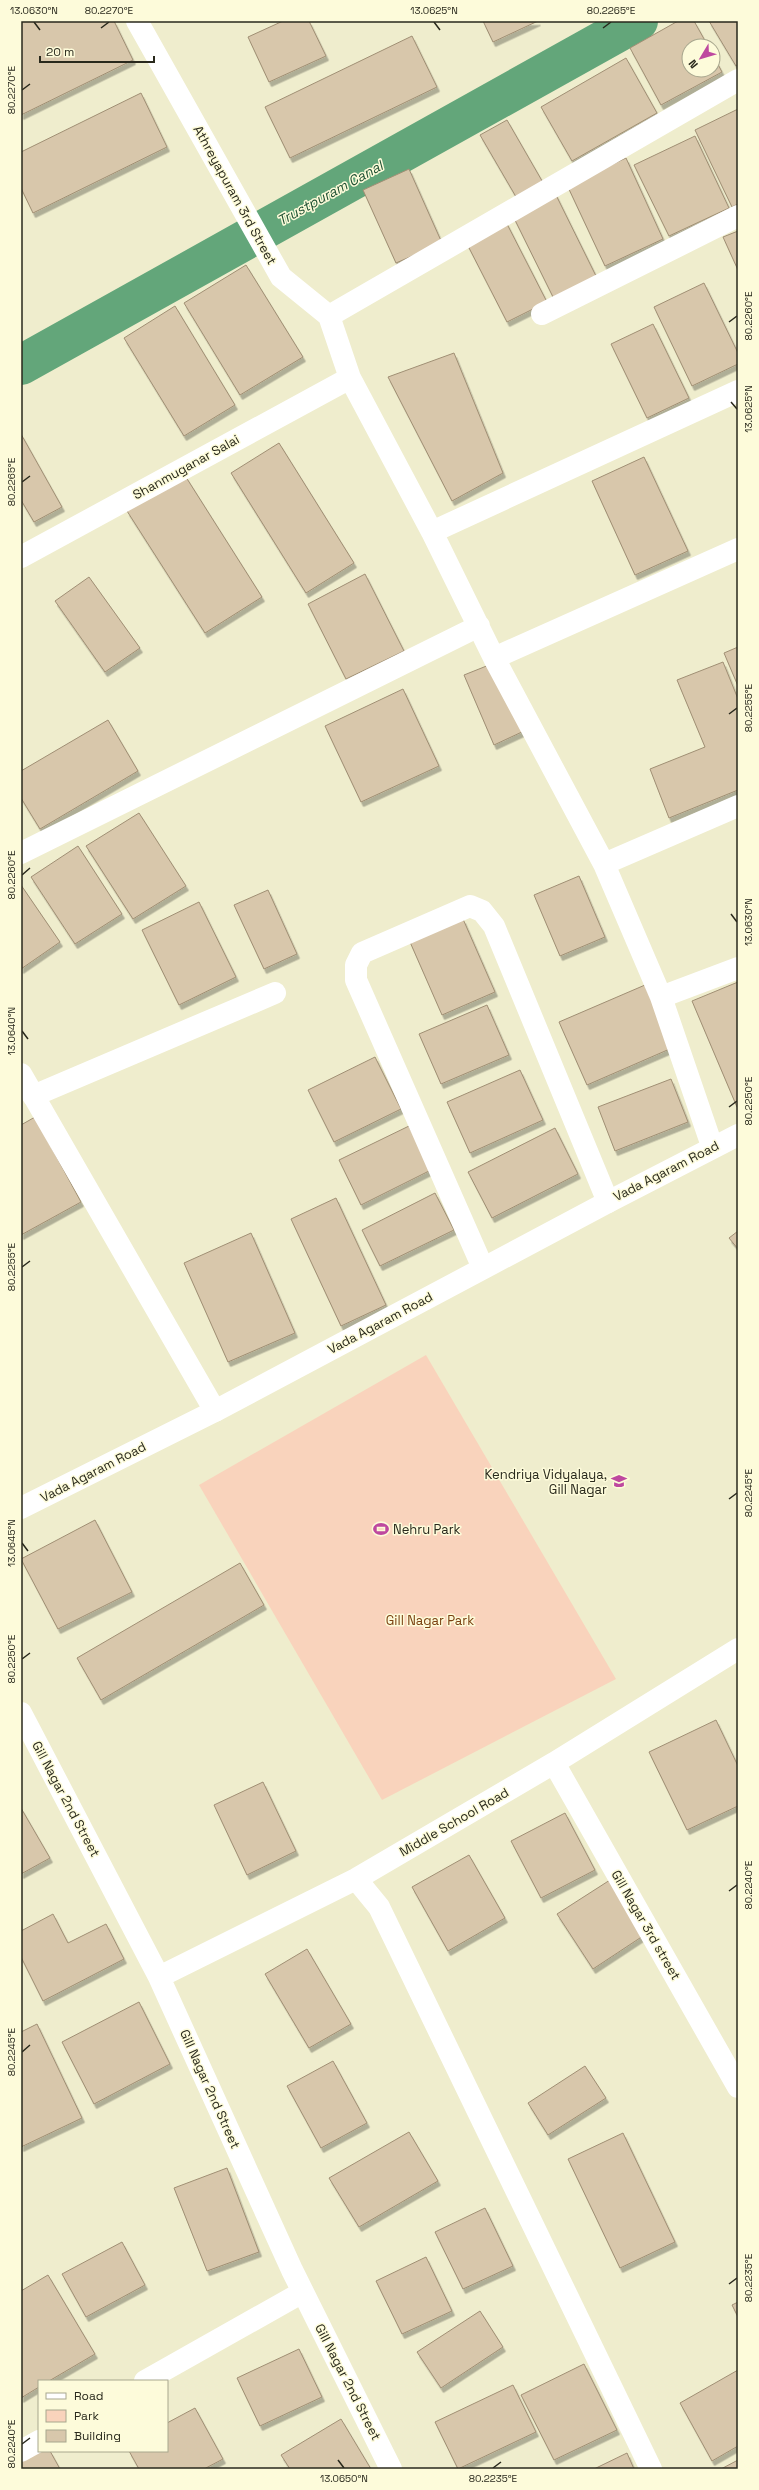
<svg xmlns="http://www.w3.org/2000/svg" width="759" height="2490" font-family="'Space Grotesk',sans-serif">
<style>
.green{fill:#f9d3bc}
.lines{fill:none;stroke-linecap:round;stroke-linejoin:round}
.canal{stroke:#63a67a;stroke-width:40}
.building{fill:#d8c7ab;stroke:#a08f74;filter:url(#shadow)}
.street{stroke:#fff;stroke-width:22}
.secondary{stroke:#fff;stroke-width:22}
.ticks{fill:none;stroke:#29291c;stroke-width:1.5}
.labels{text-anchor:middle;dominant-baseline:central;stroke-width:3;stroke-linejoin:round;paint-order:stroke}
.street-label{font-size:13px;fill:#29291c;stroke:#fdfbda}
.poi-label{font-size:13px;fill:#29291c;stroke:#fdfbda;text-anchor:end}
.park-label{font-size:13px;fill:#7a4010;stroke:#fdfbda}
.water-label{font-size:14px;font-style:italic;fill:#1d4f31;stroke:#fdfbda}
.neatline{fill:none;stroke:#29291c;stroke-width:1.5}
.ticks-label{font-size:10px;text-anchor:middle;fill:#29291c}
</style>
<defs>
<filter id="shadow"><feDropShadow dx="2.5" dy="4.5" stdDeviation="0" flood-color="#0004"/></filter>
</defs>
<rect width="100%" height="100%" fill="#efedcd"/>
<!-- green -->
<path class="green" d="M 426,1355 L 616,1679 L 382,1800 L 199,1485 Z"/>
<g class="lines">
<!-- canal -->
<path class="canal" d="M 21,365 L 638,21"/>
</g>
<!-- building -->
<path class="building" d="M 21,21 L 114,21 L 133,60 L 21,115 Z
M 283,21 L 309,21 L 326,56 L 269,82 L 248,37 Z
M 483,21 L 538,21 L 493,42 Z
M 678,21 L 694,21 L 708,46 L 689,46 L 689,70 L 713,70 L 713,55 L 722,72 L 661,105 L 630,48 Z
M 709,21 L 738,21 L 738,64 L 736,66 Z
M 412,36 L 437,87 L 290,158 L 265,107 Z
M 626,58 L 657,113 L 572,161 L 541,107 Z
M 141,93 L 167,147 L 33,213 L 21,188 L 21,152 Z
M 738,109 L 738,204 L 732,207 L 695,130 Z
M 507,120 L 545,186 L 519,202 L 480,135 Z
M 695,136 L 729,208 L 669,236 L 634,165 Z
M 626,158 L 663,239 L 605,266 L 567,185 Z
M 409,169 L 442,243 L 396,263 L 363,190 Z
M 555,193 L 597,278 L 554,299 L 512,214 Z
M 506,222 L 547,302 L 507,322 L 466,242 Z
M 738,231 L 738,270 L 723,237 Z
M 246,265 L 303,357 L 240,395 L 184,303 Z
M 704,283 L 738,353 L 738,364 L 692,386 L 654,307 Z
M 175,306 L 235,405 L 184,436 L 124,338 Z
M 653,324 L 689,398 L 647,418 L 611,344 Z
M 454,353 L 503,473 L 452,501 L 388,377 Z
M 21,434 L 62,507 L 34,522 L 21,500 Z
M 279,443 L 354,563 L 306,593 L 231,473 Z
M 644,457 L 688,551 L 635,575 L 592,481 Z
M 184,474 L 262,597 L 205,633 L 127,511 Z
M 365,574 L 404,651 L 346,679 L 308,604 Z
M 89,577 L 140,648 L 105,672 L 55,601 Z
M 738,647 L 738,686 L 724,653 Z
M 723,662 L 738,699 L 738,790 L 669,818 L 650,769 L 705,747 L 677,680 Z
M 494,663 L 524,731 L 494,745 L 464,675 Z
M 403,689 L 439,766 L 361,802 L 325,726 Z
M 108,720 L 138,771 L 40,829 L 21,798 L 21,771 Z
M 139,813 L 186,886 L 133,919 L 86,846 Z
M 78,846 L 122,914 L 75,944 L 31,877 Z
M 579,876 L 605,937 L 560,956 L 534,895 Z
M 21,885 L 60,942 L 21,969 Z
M 268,890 L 297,954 L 264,969 L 234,905 Z
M 199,902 L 236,977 L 179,1005 L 142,930 Z
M 463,919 L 495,992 L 442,1015 L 410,942 Z
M 738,982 L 738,1107 L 737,1107 L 692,1001 Z
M 645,985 L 672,1048 L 587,1085 L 559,1022 Z
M 487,1005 L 509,1055 L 441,1084 L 419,1034 Z
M 375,1057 L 401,1109 L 334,1142 L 308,1090 Z
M 520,1070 L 543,1120 L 470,1153 L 447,1102 Z
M 671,1079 L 688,1122 L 615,1151 L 598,1107 Z
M 35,1117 L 81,1202 L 21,1235 L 21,1125 Z
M 409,1126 L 431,1170 L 361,1205 L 339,1160 Z
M 555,1128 L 578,1174 L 492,1218 L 468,1172 Z
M 435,1193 L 454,1230 L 380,1266 L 362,1230 Z
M 336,1198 L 386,1305 L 341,1326 L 291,1219 Z
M 738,1231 L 738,1249 L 729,1238 Z
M 251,1233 L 295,1333 L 228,1362 L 184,1263 Z
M 95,1520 L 132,1592 L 58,1629 L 21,1559 Z
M 240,1563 L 264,1605 L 101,1700 L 77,1658 Z
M 716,1720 L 738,1766 L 738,1806 L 687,1830 L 649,1752 Z
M 263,1782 L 296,1851 L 247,1875 L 214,1805 Z
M 21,1808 L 50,1858 L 21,1874 Z
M 565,1813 L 595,1870 L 541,1898 L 511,1841 Z
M 469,1855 L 505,1918 L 448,1951 L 412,1887 Z
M 610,1880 L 646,1934 L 593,1969 L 557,1914 Z
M 53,1914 L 68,1943 L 106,1924 L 124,1959 L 43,2001 L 21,1957 L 21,1931 Z
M 307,1949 L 351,2024 L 309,2048 L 265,1974 Z
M 139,2002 L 170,2064 L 94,2104 L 62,2042 Z
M 37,2024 L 82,2118 L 21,2147 L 21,2032 Z
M 333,2061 L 367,2123 L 321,2148 L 287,2086 Z
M 585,2066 L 606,2098 L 548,2135 L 528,2103 Z
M 409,2132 L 438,2181 L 359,2227 L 329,2178 Z
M 623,2133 L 675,2242 L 620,2268 L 568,2159 Z
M 227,2168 L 259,2252 L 207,2271 L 174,2188 Z
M 485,2208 L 513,2266 L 463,2289 L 435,2232 Z
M 122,2242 L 145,2285 L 86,2317 L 62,2274 Z
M 426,2257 L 452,2311 L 402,2334 L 376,2281 Z
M 48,2275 L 95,2354 L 49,2381 L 39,2381 L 39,2387 L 21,2398 L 21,2291 Z
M 738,2302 L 738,2317 L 732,2305 Z
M 480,2311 L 503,2347 L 441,2388 L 417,2352 Z
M 299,2349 L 322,2397 L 260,2426 L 237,2378 Z
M 584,2364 L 617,2430 L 554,2460 L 521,2395 Z
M 738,2370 L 738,2446 L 712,2461 L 680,2403 Z
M 513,2385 L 536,2432 L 458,2469 L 435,2422 Z
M 195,2408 L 223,2459 L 204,2469 L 139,2469 L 129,2451 L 167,2451 L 167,2423 Z
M 341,2419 L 371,2469 L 290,2469 L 281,2455 Z
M 41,2451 L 50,2451 L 60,2469 L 21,2469 L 21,2462 Z
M 627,2453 L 634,2469 L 594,2469 Z
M 738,2460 L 738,2469 L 721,2469 Z"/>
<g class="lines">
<!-- street -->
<path class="street" d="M 137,21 L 281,277 L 329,316 L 350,378 L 432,532 L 494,658 L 604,864 L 661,997 L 712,1146
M 542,314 L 738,216
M 329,316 L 738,80
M 432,532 L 738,391
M 21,557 L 350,378
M 494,658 L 738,549
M 21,853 L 479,626
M 604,864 L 738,806
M 661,997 L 738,968
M 21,1074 L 215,1411
M 33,1096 L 275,993
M 483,1268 L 356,980 L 356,965 L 362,953 L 470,906 L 482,911 L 494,926 L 608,1202
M 21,1713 L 159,1977 L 292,2270 L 391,2469
M 554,1763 L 738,2087
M 356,1879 L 379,1907 L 651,2469
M 159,1977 L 356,1879 L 554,1763 L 738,1649
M 145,2381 L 303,2292
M 21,2451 L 39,2441"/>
<!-- secondary -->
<path class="secondary" d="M 21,1508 L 215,1411 L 608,1202 L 738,1135"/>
</g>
<!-- ticks -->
<path class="ticks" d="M 34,22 L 40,30M 434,22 L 440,30M 101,28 L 109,22M 603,28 L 611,22M 22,90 L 30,84M 729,322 L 737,316M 731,402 L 737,409M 22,482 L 30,476M 729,714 L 737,708M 22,875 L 30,868M 731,914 L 737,922M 22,1031 L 28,1039M 729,1107 L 737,1101M 22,1267 L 30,1261M 729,1499 L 737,1493M 22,1543 L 28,1551M 22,1659 L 30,1653M 729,1891 L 737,1885M 22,2052 L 30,2045M 729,2284 L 737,2278M 22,2444 L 30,2438M 338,2460 L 344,2468M 493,2468 L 501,2462"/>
<!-- icons -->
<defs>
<symbol id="school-bare" viewBox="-9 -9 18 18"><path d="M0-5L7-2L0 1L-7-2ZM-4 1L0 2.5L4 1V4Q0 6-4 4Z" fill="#be489f" stroke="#fdfbda" stroke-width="2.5" paint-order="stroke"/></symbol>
<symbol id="stadium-bare" viewBox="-9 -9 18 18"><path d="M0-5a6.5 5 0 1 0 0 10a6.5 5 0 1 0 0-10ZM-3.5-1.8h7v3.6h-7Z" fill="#be489f" stroke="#fdfbda" stroke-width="2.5" paint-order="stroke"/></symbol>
</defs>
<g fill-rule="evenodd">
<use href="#school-bare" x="608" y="1470" width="22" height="22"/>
<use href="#stadium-bare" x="370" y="1518" width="22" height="22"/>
</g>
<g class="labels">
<!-- street labels -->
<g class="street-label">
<text transform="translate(235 195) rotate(61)">Athreyapuram 3rd Street</text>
<text transform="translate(186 467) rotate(-29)">Shanmuganar Salai</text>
<text transform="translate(666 1171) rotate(-27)">Vada Agaram Road</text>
<text transform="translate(380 1323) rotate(-28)">Vada Agaram Road</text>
<text transform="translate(93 1472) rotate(-27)">Vada Agaram Road</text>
<text transform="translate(66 1799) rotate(62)">Gill Nagar 2nd Street</text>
<text transform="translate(454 1822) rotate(-30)">Middle School Road</text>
<text transform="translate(646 1925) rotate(60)">Gill Nagar 3rd street</text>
<text transform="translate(210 2089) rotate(66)">Gill Nagar 2nd Street</text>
<text transform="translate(348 2382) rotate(63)">Gill Nagar 2nd Street</text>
</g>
<!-- poi labels -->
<g class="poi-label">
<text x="607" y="1474">Kendriya Vidyalaya,<tspan x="607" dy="15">Gill Nagar</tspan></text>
<text x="393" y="1529" text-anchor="start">Nehru Park</text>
</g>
<!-- park labels -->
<g class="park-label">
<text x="430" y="1620">Gill Nagar Park</text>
</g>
<!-- water labels -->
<g class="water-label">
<text transform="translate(330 193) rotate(-29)">Trustpuram Canal</text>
</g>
</g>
<!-- border -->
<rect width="759" height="2490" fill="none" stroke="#fdfbda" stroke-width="44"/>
<!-- legend -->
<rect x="38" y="2380" width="130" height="72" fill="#fdfbda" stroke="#a8a78e"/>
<rect x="46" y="2393" width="20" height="6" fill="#ffffff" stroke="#a8a78e"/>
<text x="74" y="2400" font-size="12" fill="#29291c">Road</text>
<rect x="46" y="2410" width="20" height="12" fill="#f9d3bc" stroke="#a8a78e"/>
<text x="74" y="2420" font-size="12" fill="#29291c">Park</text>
<rect x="46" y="2430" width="20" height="12" fill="#d8c7ab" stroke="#a8a78e"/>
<text x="74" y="2440" font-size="12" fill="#29291c">Building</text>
<!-- north arrow -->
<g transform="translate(701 58) rotate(232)"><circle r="19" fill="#fdfbda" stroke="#a8a78e"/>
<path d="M0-3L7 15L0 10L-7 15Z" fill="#be489f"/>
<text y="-6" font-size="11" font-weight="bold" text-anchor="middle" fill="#29291c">N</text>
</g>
<!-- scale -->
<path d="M40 56v6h114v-6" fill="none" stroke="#29291c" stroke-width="2"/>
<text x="46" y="56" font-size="12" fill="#29291c" stroke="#fdfbda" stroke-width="3" paint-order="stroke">20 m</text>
<rect x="22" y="22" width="715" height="2446" class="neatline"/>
<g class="ticks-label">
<text x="34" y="14">13.0630°N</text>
<text x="109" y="14">80.2270°E</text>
<text x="434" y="14">13.0625°N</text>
<text x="611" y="14">80.2265°E</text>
<text transform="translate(11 90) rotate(-90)" y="4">80.2270°E</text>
<text transform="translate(748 316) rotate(-90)" y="4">80.2260°E</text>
<text transform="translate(748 409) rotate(-90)" y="4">13.0625°N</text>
<text transform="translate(11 482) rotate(-90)" y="4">80.2265°E</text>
<text transform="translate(748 708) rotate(-90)" y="4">80.2255°E</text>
<text transform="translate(11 875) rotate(-90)" y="4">80.2260°E</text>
<text transform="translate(748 922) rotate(-90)" y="4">13.0630°N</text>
<text transform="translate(11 1031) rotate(-90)" y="4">13.0640°N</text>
<text transform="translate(748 1101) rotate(-90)" y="4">80.2250°E</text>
<text transform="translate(11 1267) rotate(-90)" y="4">80.2255°E</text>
<text transform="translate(748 1493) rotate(-90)" y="4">80.2245°E</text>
<text transform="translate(11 1543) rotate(-90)" y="4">13.0645°N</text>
<text transform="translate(11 1659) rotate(-90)" y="4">80.2250°E</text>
<text transform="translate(748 1885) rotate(-90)" y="4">80.2240°E</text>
<text transform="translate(11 2052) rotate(-90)" y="4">80.2245°E</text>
<text transform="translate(748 2278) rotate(-90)" y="4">80.2235°E</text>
<text transform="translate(11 2444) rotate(-90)" y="4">80.2240°E</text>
<text x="344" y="2482">13.0650°N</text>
<text x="493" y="2482">80.2235°E</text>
</g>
</svg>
